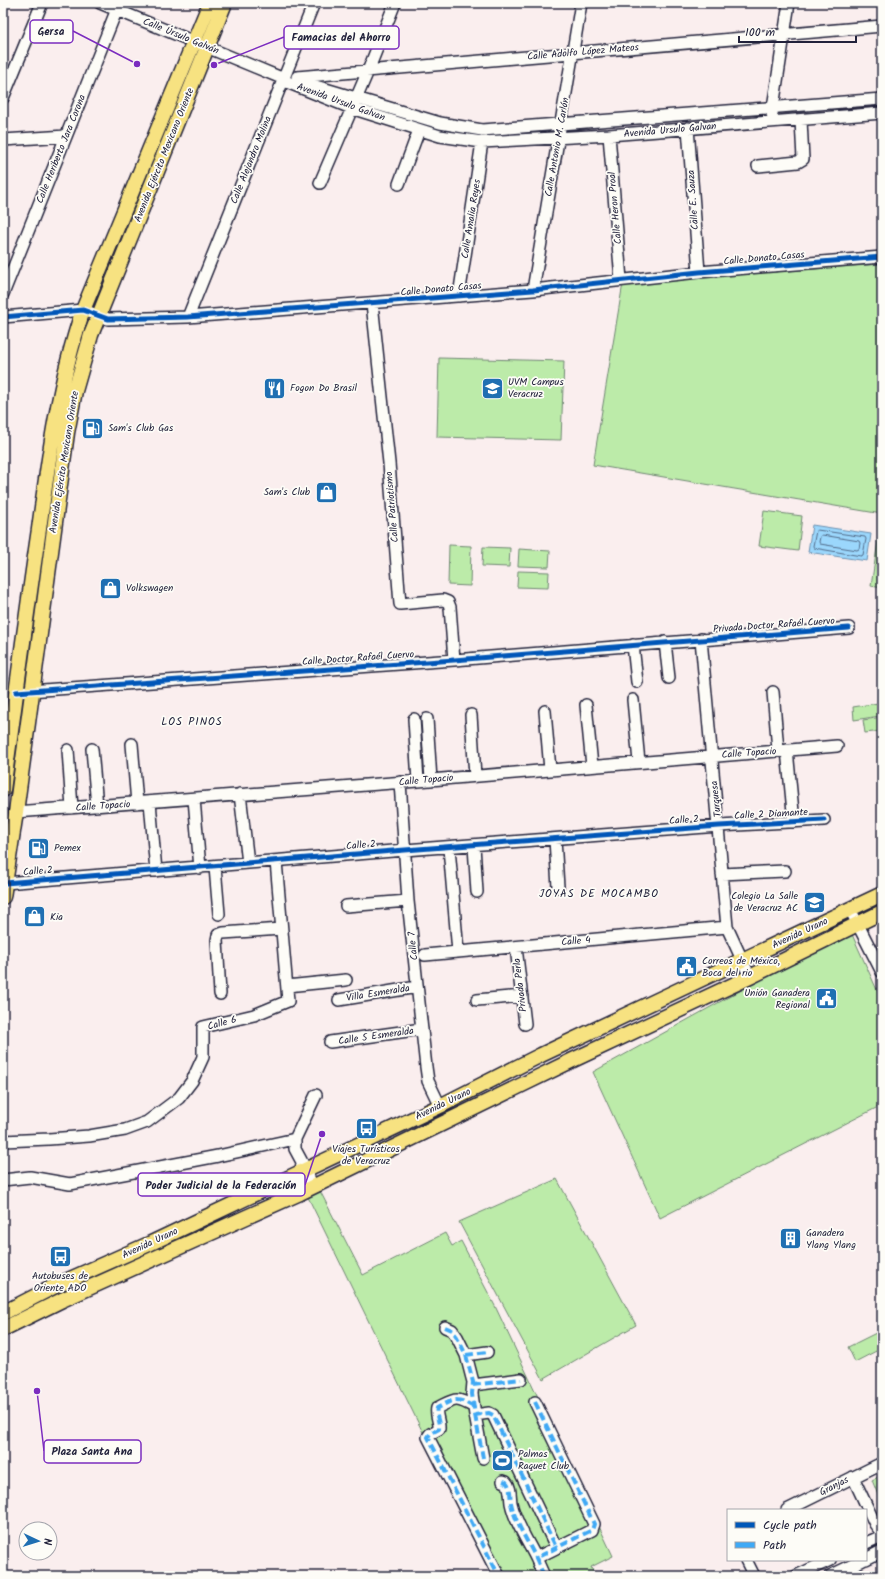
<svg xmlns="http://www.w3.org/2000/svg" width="885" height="1579" font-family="Kalam,sans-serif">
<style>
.green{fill:#bceba9;stroke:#6f8672}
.water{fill:#9bd7fc;stroke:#6b8faf}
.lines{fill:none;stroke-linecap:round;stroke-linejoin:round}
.shore{stroke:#526a88;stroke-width:1}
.minor-casing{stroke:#22223b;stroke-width:14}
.major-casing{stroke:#22223b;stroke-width:17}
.minor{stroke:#fdfcf7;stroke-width:11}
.major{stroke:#f7e281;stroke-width:14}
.quiet{stroke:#3fa9f5;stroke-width:4;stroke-dasharray:8 4;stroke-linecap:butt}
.cycleway-casing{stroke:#fdfcf7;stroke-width:8}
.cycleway{stroke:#0057b8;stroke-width:5}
.labels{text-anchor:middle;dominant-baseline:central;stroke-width:3.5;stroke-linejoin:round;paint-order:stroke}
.street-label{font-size:10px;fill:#22223b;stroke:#fdfcf7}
.poi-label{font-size:10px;fill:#22223b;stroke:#fdfcf7;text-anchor:start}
.neighbourhood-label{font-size:11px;letter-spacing:1px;fill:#22223b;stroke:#fdfcf7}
.leader{fill:none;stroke:#7b2cbf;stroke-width:1.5}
.callout-dot{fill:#7b2cbf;stroke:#fdfcf7;stroke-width:1.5}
.callout{fill:#fdfcf7;stroke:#7b2cbf;stroke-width:1.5}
.callout-label{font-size:11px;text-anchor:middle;font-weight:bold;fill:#22223b}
</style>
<rect width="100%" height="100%" fill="#faeeee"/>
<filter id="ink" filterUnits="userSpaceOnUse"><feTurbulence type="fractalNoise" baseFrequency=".025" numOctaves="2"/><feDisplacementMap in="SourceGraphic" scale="8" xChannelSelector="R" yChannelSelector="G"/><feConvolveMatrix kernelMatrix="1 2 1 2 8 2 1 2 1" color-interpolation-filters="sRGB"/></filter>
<g filter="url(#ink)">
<!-- green -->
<path class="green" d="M 882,264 L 882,514 L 593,465 L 623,283 Z
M 439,358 L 564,361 L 561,440 L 437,437 Z
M 764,511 L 802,516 L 798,551 L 759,546 Z
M 880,528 L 882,528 L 882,588 L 871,586 Z
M 449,545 L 471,546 L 470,586 L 448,585 Z
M 483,547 L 510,548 L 509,567 L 482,566 Z
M 519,549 L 550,551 L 549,567 L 518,566 Z
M 518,571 L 549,572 L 548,588 L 517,587 Z
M 878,703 L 880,716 L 854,720 L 853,707 Z
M 882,717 L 882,731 L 865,733 L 863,720 Z
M 850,930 L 882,1001 L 882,1105 L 660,1218 L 593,1072 Z
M 557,1179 L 636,1325 L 543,1379 L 459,1222 Z
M 319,1189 L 363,1275 L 445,1233 L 452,1246 L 461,1241 L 495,1306 L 613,1556 L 591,1567 L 595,1576 L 493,1576 L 307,1195 Z
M 882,1330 L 882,1348 L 855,1362 L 848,1347 Z
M 882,1475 L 882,1505 L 872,1480 Z"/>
<!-- water -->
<path class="water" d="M 812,525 L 871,534 L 867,561 L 808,552 Z"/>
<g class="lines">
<!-- shore -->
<path class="shore" d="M 817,530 L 865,537 L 866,539 L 863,555 L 861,556 L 814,548 L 813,546 L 816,531 Z
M 822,535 L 859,541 L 860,543 L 859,549 L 857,550 L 820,544 L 819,542 L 820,537 Z"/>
<defs>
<path id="minor" d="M 100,3 L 284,79 L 289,83 L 351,108 L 440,136 L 482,142 L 609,135 L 882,113
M 297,77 L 882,26
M 302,82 L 440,123 L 482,130 L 882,99
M 3,98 L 42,3
M 772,114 L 789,3
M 688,128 L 699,272
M 609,135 L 621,280
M 3,140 L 66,136
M 758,166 L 798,162 L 803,159 L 801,120
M 320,183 L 368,71 L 395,3
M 399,184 L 419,130
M 533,290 L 581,3
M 3,294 L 119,4
M 459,296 L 482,142
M 372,303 L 389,463 L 400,604 L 443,600 L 448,602 L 450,607 L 454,660
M 3,317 L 83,310 L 108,319 L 188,317 L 533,290 L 699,272 L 882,257
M 188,317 L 314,3
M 701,639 L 727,927 L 750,977
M 665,642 L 669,678
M 633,645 L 637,682
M 16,692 L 454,660 L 849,628
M 773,692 L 778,750
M 633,700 L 639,762
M 586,705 L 592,766
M 545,711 L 550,770
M 471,715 L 475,776
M 414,719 L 418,781
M 427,719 L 431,780
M 132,744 L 137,803
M 92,749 L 97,806
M 68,750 L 72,808
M 787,750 L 794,822
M 400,782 L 408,901 L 426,1067 L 428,1081 L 440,1106
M 240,794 L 248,863
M 194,799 L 200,868
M 150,802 L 156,871
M 16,812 L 418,781 L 837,746
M 555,839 L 558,887
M 474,846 L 477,892
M 449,848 L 458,952
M 215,867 L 219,914
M 722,874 L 785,871
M 5,883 L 405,850 L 719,826 L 824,820
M 346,906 L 408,901
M 850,909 L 882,972
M 516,947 L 525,1024
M 425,955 L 727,927
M 287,986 L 346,980
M 220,994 L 217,940 L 218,935 L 223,933 L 281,929
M 339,1000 L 417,987
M 477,1000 L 522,996
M 330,1042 L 422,1029
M 3,1141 L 49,1139 L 89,1136 L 125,1130 L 147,1122 L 179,1098 L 192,1081 L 203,1057 L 203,1027 L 254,1015 L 288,1001 L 276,861
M 302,1162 L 295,1149 L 295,1139 L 316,1095
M 3,1180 L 30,1177 L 70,1184 L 218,1156 L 295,1139
M 308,1189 L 301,1172 L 302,1162 L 313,1187
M 445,1327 L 452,1330 L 457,1337 L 466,1355 L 473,1382 L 472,1394 L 475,1415 L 489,1413 L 493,1415 L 556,1547
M 466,1355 L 487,1352
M 473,1385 L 521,1379
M 535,1402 L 594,1524 L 592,1530 L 536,1558 L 544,1576
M 474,1407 C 455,1396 455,1399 437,1408 C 435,1415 440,1422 439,1429 L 430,1434 L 428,1437 L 499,1576
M 475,1415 L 483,1458
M 853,1477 L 875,1524 L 882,1533
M 503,1481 L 506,1482 C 511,1487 510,1496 511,1503 C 515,1522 527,1540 536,1558
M 787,1510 L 882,1463
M 866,1543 L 882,1536
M 866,1559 L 882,1551
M 746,1560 L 754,1576
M 796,1576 L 830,1560
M 830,1576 L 863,1560"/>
<path id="major" d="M 3,790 C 15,703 26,616 39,529 C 49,455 59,381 83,310 L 210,3
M 3,897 L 16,812 L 67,433 L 75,391 L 91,335 L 225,3
M 3,1313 L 59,1284 L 149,1244 L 440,1106 L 541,1055 L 882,894
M 3,1329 L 62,1300 L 300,1193 L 573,1060 L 750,977 L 882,912"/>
</defs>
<!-- minor casing -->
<use href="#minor" class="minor-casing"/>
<!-- major casing -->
<use href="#major" class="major-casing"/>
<!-- minor -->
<use href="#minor" class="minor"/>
<!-- major -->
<use href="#major" class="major"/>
<!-- quiet -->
<path class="quiet" d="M 445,1327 L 452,1330 L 457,1337 L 466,1355 L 473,1382 L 472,1394 L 475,1415 L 489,1413 L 493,1415 L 556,1547
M 466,1355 L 487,1352
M 473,1385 L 521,1379
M 535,1402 L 594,1524 L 592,1530 L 536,1558 L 544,1576
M 474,1407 C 455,1396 455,1399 437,1408 C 435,1415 440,1422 439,1429 L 430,1434 L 428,1437 L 499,1576
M 475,1415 L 483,1458
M 503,1481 L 506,1482 C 511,1487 510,1496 511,1503 C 515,1522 527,1540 536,1558"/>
<defs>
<path id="cycleway" d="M 3,317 L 83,310 L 108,319 L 188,317 L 533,290 L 699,272 L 882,257
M 16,692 L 454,660 L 849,628
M 5,883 L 405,850 L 719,826 L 824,820"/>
</defs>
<!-- cycleway casing -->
<use href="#cycleway" class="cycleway-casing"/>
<!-- cycleway -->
<use href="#cycleway" class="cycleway"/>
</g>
</g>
<!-- icons -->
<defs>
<symbol id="restaurant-square" viewBox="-11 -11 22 22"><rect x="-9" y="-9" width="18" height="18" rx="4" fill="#1f6fb2" stroke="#fdfcf7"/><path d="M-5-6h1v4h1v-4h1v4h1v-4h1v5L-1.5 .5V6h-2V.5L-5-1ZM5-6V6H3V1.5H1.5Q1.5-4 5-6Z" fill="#fff"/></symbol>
<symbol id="university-square" viewBox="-11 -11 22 22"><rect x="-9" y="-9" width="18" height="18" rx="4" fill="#1f6fb2" stroke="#fdfcf7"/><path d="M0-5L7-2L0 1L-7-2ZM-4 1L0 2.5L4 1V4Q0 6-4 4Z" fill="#fff"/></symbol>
<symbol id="fuel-square" viewBox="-11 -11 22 22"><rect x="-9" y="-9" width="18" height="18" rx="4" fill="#1f6fb2" stroke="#fdfcf7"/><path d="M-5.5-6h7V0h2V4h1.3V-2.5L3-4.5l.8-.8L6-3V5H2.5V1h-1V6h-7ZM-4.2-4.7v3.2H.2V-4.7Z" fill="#fff"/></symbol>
<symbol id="shop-square" viewBox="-11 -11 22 22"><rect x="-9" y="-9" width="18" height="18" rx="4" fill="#1f6fb2" stroke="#fdfcf7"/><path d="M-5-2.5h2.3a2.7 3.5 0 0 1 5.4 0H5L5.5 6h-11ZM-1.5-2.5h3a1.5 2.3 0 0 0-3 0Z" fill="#fff"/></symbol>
<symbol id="school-square" viewBox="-11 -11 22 22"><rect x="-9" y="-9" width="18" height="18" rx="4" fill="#1f6fb2" stroke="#fdfcf7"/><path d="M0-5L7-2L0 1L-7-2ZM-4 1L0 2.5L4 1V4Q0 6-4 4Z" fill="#fff"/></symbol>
<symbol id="civic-square" viewBox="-11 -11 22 22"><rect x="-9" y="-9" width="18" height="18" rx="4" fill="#1f6fb2" stroke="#fdfcf7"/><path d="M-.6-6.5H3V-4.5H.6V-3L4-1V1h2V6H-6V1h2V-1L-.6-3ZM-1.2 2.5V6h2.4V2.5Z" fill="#fff"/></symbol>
<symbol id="bus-square" viewBox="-11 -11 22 22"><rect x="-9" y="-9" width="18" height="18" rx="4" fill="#1f6fb2" stroke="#fdfcf7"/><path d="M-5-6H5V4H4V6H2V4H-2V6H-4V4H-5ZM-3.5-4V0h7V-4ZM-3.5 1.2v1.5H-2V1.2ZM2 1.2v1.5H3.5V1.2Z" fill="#fff"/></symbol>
<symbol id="building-square" viewBox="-11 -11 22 22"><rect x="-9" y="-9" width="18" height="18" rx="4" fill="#1f6fb2" stroke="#fdfcf7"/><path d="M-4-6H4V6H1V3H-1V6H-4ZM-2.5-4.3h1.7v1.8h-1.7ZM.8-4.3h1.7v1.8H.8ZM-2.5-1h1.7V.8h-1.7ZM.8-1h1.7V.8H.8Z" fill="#fff"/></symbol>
<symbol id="stadium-square" viewBox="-11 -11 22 22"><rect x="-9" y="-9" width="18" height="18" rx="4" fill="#1f6fb2" stroke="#fdfcf7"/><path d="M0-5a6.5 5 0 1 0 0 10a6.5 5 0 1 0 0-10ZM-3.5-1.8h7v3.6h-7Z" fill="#fff"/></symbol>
</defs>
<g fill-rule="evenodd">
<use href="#restaurant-square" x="262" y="376" width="25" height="25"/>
<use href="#university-square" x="480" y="376" width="25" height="25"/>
<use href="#fuel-square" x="80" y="416" width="25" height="25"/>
<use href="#shop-square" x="314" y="480" width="25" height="25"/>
<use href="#shop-square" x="98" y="576" width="25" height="25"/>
<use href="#fuel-square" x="26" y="836" width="25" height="25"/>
<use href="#school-square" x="802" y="890" width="25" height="25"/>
<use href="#shop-square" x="22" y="904" width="25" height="25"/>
<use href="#civic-square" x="674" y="954" width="25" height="25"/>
<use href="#civic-square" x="814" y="986" width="25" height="25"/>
<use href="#bus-square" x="354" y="1116" width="25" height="25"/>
<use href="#building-square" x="778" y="1226" width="25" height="25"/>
<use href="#bus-square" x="48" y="1244" width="25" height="25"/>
<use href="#stadium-square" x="490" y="1448" width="25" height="25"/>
</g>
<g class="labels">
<!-- street labels -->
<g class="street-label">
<text transform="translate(181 36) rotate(22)">Calle Úrsulo Galván</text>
<text transform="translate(583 52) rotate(-5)">Calle Adolfo López Mateos</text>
<text transform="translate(341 102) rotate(20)">Avenida Ursulo Galvan</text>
<text transform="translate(670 130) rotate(-5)">Avenida Ursulo Galvan</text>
<text transform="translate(557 147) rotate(-80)">Calle Antonio M. Carlón</text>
<text transform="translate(61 149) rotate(-68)">Calle Heriberto Jara Corona</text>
<text transform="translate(164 155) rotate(-68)">Avenida Ejército Mexicano Oriente</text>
<text transform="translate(251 160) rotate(-68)">Calle Alejandro Molina</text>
<text transform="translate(693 200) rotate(-94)">Calle E. Sauza</text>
<text transform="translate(615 208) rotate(-95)">Calle Heron Proal</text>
<text transform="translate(471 219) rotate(-81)">Calle Amalia Reyes</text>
<text transform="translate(764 258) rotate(-5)">Calle Donato Casas</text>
<text transform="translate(441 289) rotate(-5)">Calle Donato Casas</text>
<text transform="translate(64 462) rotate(-81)">Avenida Ejército Mexicano Oriente</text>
<text transform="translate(392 507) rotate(-95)">Calle Patriotismo</text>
<text transform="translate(774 625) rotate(-4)">Privada Doctor Rafaél Cuervo</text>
<text transform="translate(358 658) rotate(-4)">Calle Doctor Rafaél Cuervo</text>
<text transform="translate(749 753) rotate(-4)">Calle Topacio</text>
<text transform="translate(426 780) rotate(-5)">Calle Topacio</text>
<text transform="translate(716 799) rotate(-96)">Turquesa</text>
<text transform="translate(103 806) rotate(-4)">Calle Topacio</text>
<text transform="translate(771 814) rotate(-3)">Calle 2 Diamante</text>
<text transform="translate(684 820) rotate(-4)">Calle 2</text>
<text transform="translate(361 845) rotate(-5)">Calle 2</text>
<text transform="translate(38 871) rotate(-5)">Calle 2</text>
<text transform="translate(800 933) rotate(-25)">Avenida Urano</text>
<text transform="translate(576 941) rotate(-5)">Calle 4</text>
<text transform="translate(413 946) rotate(-96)">Calle 7</text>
<text transform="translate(520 985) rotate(-97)">Privada Perla</text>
<text transform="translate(378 993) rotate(-9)">Villa Esmeralda</text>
<text transform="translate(222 1023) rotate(-15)">Calle 6</text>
<text transform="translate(376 1036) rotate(-8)">Calle 5 Esmeralda</text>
<text transform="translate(443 1104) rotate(-26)">Avenida Urano</text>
<text transform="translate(150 1243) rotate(-25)">Avenida Urano</text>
<text transform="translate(834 1486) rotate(-27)">Granjas</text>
</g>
<!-- poi labels -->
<g class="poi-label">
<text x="508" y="382">UVM Campus<tspan x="508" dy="12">Veracruz</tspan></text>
<text x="290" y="388">Fogon Do Brasil</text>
<text x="108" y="428">Sam's Club Gas</text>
<text x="310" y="492" text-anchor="end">Sam's Club</text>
<text x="126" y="588">Volkswagen</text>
<text x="54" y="848">Pemex</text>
<text x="798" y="896" text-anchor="end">Colegio La Salle<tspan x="798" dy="12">de Veracruz AC</tspan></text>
<text x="50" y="917">Kia</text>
<text x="702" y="961">Correos de México,<tspan x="702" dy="12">Boca del rio</tspan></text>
<text x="810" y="993" text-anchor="end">Unión Ganadera<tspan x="810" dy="12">Regional</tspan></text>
<text x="366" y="1149" text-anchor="middle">Viajes Turísticos<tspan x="366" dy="12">de Veracruz</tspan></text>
<text x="806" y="1233">Ganadera<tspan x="806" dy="12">Ylang Ylang</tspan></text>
<text x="60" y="1276" text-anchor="middle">Autobuses de<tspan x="60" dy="12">Oriente ADO</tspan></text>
<text x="518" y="1454">Palmas<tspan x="518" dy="12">Raquet Club</tspan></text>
</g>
<!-- neighbourhood labels -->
<g class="neighbourhood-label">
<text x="192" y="722">LOS PINOS</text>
<text x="599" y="894">JOYAS DE MOCAMBO</text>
</g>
</g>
<!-- callouts -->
<path class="leader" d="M137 64L73 31M214 65L284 37M322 1134L305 1185M37 1391L44 1451"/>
<g class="callout-dot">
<circle cx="137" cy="64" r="4"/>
<circle cx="214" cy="65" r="4"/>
<circle cx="322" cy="1134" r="4"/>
<circle cx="37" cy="1391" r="4"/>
</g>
<g class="callout">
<rect x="30" y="20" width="43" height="23" rx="4"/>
<rect x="284" y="26" width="115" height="23" rx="4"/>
<rect x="138" y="1173" width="167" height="23" rx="4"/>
<rect x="44" y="1440" width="97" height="23" rx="4"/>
</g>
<g class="callout-label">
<text x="51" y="35">Gersa</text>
<text x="341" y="41">Famacias del Ahorro</text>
<text x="221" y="1189">Poder Judicial de la Federación</text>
<text x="92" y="1455">Plaza Santa Ana</text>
</g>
<!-- margin -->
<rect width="885" height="1579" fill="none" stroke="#fdfcf7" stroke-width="16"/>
<rect x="8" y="8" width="869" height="1563" fill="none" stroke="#22223b" stroke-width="1.5" filter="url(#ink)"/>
<!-- legend -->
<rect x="727" y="1509" width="140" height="52" fill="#fdfcf7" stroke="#a5a5ac"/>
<rect x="735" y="1522" width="20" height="6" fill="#0057b8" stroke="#a5a5ac"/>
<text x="763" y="1529" font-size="12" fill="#22223b">Cycle path</text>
<rect x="735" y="1542" width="20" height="6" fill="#3fa9f5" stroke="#a5a5ac"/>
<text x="763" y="1549" font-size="12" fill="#22223b">Path</text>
<!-- north arrow -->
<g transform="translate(38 1541) rotate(94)"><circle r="19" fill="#fdfcf7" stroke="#a5a5ac"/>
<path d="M0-3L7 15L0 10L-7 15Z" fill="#1f6fb2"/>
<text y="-6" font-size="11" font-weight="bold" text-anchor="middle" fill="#22223b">N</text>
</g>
<!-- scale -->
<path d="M739 36v6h117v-6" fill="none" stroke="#22223b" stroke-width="2"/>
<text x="745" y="36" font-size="12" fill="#22223b" stroke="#fdfcf7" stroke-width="3" paint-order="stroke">100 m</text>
</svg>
